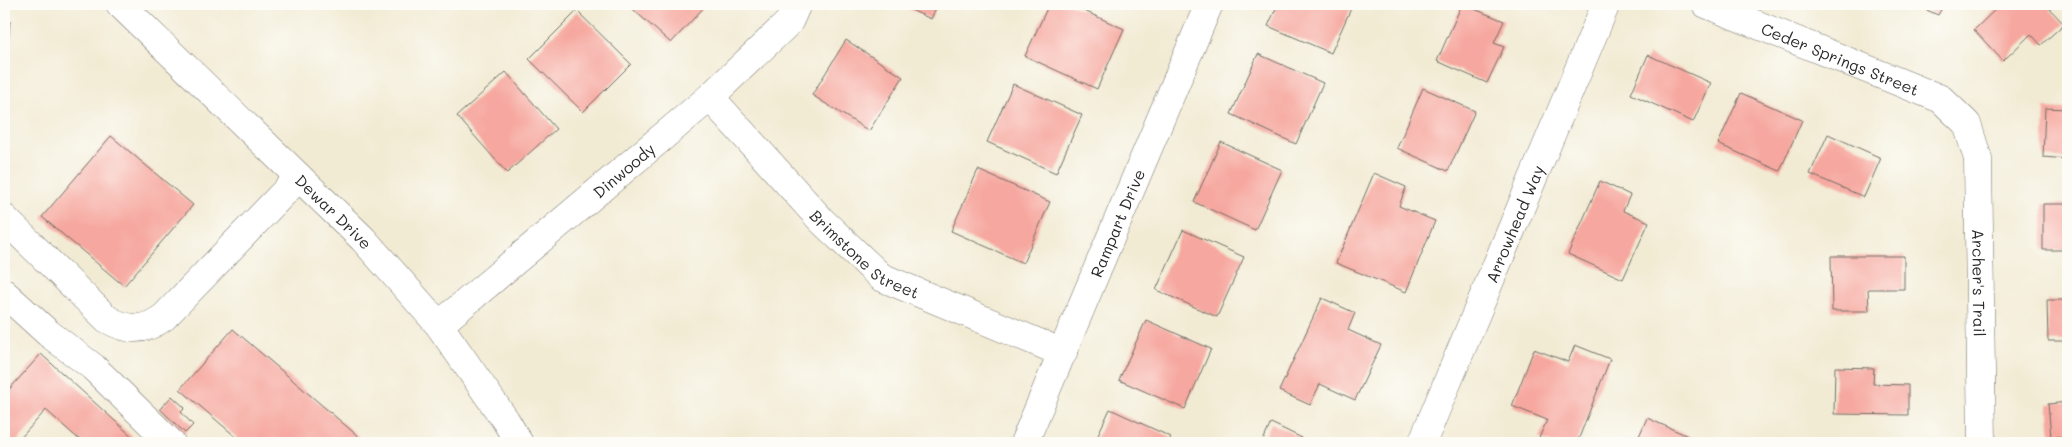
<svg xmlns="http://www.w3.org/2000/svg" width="2072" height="447" font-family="Mali,sans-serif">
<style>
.building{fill:#f6a79f}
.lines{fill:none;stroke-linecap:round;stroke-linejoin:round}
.minor-casing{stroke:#716e66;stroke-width:29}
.tertiary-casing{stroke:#716e66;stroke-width:29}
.minor{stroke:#fff;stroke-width:28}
.tertiary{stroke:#fff;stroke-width:28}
.labels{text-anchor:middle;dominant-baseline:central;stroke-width:4;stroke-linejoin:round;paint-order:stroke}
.street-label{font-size:16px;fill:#2b2b2b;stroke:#fdfcf7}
</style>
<rect width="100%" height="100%" fill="#fdfcf7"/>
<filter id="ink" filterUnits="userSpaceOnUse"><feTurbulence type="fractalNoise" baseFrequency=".02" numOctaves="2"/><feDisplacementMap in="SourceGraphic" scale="10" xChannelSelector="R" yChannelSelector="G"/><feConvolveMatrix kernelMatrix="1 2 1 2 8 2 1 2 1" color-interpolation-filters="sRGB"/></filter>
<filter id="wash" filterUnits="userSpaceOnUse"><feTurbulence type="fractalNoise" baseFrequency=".0096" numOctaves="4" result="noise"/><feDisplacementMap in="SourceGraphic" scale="20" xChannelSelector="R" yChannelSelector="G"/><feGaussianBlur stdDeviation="1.12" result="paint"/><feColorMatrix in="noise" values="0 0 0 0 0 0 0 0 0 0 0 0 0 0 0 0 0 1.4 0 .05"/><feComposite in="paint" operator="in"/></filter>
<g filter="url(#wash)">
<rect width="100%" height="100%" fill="#f2ebd4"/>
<g id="blocks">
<!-- building -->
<path class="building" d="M 627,4 L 707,4 L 671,43 Z
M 898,4 L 938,4 L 931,19 Z
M 1049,4 L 1069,4 L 1124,29 L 1097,89 L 1025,56 Z
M 1278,4 L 1353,4 L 1331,53 L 1268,26 Z
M 1462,4 L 1504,21 L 1494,43 L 1504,47 L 1487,83 L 1437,61 Z
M 1913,4 L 1944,4 L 1938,15 Z
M 2001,4 L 2045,4 L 2064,24 L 2041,45 L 2031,34 L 2003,61 L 1974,30 Z
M 577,11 L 631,64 L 583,112 L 529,59 Z
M 4,21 L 10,21 L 5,81 L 4,81 Z
M 846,40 L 903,77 L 869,131 L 812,95 Z
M 1258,54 L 1323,83 L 1296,144 L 1231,114 Z
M 1648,55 L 1711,83 L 1693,122 L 1631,94 Z
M 506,72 L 556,129 L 507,173 L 457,116 Z
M 1013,84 L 1082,115 L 1056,173 L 987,142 Z
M 1423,88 L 1475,111 L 1448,171 L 1397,148 Z
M 1741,93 L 1802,120 L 1780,171 L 1718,144 Z
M 2045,108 L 2068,109 L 2068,159 L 2043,157 Z
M 1828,134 L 1881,158 L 1864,197 L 1810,174 Z
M 111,136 L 193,205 L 124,286 L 42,217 Z
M 1221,142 L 1282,170 L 1255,230 L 1194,202 Z
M 978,170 L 1050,202 L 1023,263 L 951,231 Z
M 1374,173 L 1406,187 L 1399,206 L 1435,221 L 1406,292 L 1336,263 Z
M 1600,181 L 1630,195 L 1623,211 L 1649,222 L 1623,279 L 1568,254 Z
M 2043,204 L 2068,204 L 2068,250 L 2043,250 Z
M 1183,230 L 1244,257 L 1217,317 L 1156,290 Z
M 1831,256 L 1904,256 L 1904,289 L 1868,289 L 1869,311 L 1832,311 Z
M 1322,298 L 1355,313 L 1348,330 L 1381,345 L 1355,400 L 1320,384 L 1310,405 L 1279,391 Z
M 2047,300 L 2068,300 L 2068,341 L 2048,341 Z
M 1146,320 L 1211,349 L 1185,409 L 1119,380 Z
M 233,329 L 366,443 L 243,443 L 180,389 Z
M 1575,345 L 1610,359 L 1577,443 L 1553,443 L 1539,438 L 1547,420 L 1512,406 L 1534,349 L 1568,362 Z
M 41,354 L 136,440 L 133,443 L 83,443 L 46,410 L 16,443 L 4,443 L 4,395 Z
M 1835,367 L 1874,368 L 1873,384 L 1908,385 L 1908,415 L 1834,414 Z
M 172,396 L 185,408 L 181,412 L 193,425 L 185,433 L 160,409 Z
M 2068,402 L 2068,436 L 2051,437 L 2048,404 Z
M 1110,409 L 1171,437 L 1168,443 L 1094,443 Z
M 1647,418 L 1704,443 L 1636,443 Z
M 1271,423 L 1302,438 L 1300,443 L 1262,443 Z"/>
</g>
</g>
<g filter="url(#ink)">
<use href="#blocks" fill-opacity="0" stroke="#716e66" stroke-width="1"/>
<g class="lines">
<defs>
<g id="minor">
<path id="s1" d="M 1706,4 L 1941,99 L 1967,124 L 1978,159 L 1982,443"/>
<path id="s2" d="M 710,97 L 822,221 L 881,277 L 1063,353"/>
<path d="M 4,218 L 107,319 C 128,331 144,332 164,317 L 299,177"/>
<path d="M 4,293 L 48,333 L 93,367 L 171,443"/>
<path id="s3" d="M 439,325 L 710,97 L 789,22 L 797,4"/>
<path id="s4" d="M 1024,443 L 1209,4"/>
<path id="s5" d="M 1422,443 L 1606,4"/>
</g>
<g id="tertiary">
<path id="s6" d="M 120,4 L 363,239 L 439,325 L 506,421 L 519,443"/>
</g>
</defs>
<!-- minor casing -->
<use href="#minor" class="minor-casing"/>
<!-- tertiary casing -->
<use href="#tertiary" class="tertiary-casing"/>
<!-- minor -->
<use href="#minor" class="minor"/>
<!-- tertiary -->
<use href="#tertiary" class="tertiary"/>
</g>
</g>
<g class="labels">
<!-- street labels -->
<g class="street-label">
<text stroke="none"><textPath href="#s1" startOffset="145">Ceder Springs Street</textPath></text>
<text stroke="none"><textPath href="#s3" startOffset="241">Dinwoody</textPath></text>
<text stroke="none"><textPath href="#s6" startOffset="298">Dewar Drive</textPath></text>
<text stroke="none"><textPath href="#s4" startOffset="239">Rampart Drive</textPath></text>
<text stroke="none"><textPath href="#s5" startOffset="238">Arrowhead Way</textPath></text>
<text stroke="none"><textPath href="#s2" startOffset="222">Brimstone Street</textPath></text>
<text stroke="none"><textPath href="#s1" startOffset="450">Archer's Trail</textPath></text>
</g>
</g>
<!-- margin -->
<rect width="2072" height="447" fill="none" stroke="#fdfcf7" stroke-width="20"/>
</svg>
